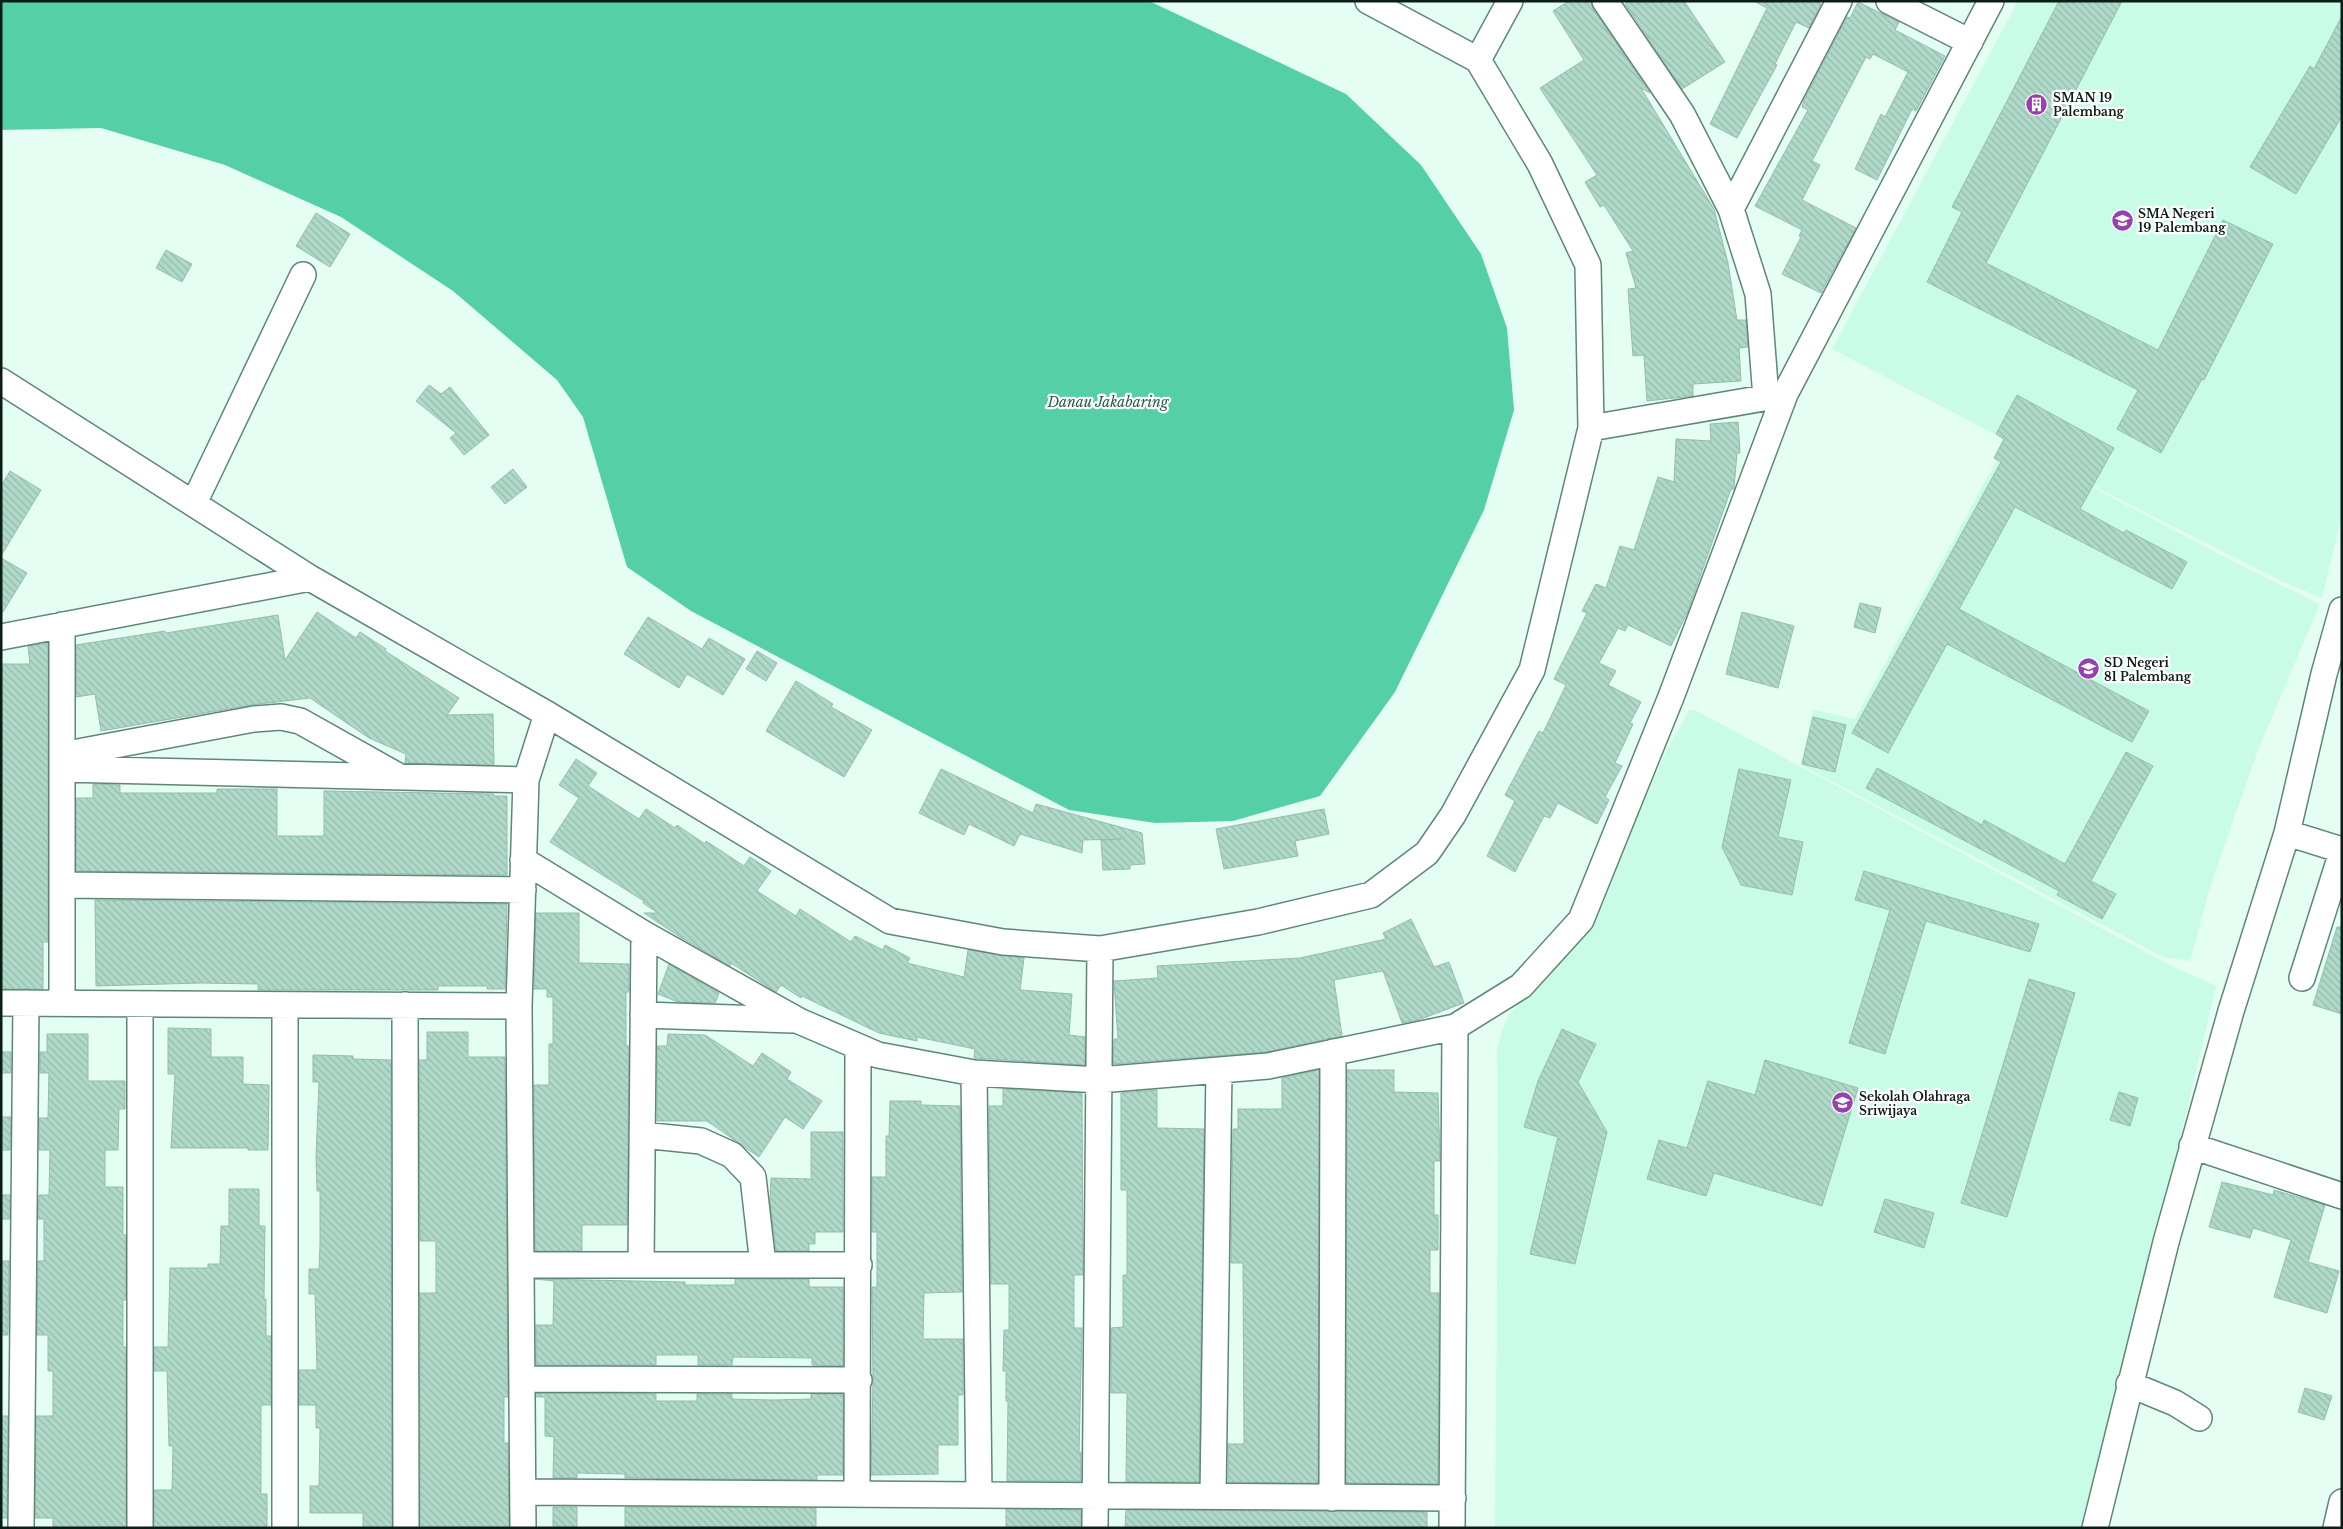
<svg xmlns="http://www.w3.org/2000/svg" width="2343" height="1529" font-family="'Libre Baskerville',serif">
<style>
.built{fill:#c8fce7}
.water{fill:#54cfa6}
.building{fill:url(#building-back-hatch);stroke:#95bdad}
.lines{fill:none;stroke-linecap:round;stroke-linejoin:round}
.street-casing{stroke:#5f8676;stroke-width:28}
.street{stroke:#fff;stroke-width:25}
.labels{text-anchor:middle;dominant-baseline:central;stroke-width:4.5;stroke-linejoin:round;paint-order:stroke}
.poi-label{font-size:12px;font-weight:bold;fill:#0c1c16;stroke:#fff;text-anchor:start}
.water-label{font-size:14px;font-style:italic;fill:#295b4a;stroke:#fff}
</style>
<defs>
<pattern id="building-back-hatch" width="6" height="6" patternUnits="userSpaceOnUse" patternTransform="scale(1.25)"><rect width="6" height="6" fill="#afd9c8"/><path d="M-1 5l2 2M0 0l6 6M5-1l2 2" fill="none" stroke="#95baab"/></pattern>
</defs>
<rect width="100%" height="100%" fill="#e4fef3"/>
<!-- built -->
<path class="built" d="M 2018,1 L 2342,1 L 2342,515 L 2322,598 L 2281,581 L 2113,496 L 1832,349 Z
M 2007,442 L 2236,563 L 2320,604 L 2258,750 L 2210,887 L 2190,961 L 2163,957 L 1801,765 L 1813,710 L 1855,719 Z
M 1689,710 L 1695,710 L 2170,965 L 2216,986 L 2088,1528 L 1495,1528 L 1498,1155 L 1497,1050 L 1501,1035 L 1508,1016 L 1582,937 L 1603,904 L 1636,820 L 1664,756 Z"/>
<!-- water -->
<path class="water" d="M 1,1 L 1149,1 L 1346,94 L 1421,165 L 1481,254 L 1507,328 L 1514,410 L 1484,510 L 1395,692 L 1320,796 L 1233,821 L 1155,823 L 1069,810 L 691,611 L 627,567 L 583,417 L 557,380 L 453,291 L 341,217 L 225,165 L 101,128 L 1,130 Z"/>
<!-- building -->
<path class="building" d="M 1569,1 L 1591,1 L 1593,9 L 1650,93 L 1641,88 L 1714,209 L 1728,263 L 1737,320 L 1746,320 L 1748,347 L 1739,348 L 1741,381 L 1693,384 L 1693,396 L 1647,401 L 1644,355 L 1633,356 L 1628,289 L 1636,288 L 1626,253 L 1633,251 L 1604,205 L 1600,207 L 1585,182 L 1597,175 L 1540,88 L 1584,60 L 1553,11 Z
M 1629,1 L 1684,1 L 1725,62 L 1682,89 L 1625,4 Z
M 1754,1 L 1816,1 L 1821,4 L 1809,28 L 1796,22 L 1775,64 L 1777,65 L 1737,138 L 1710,124 L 1767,8 Z
M 2059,1 L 2122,1 L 1986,263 L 2158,350 L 2223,220 L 2273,244 L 2204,380 L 2202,379 L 2161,453 L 2117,429 L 2138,390 L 1927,282 L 1962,212 L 1952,207 Z
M 1858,2 L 1899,22 L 1895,30 L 1945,56 L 1916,111 L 1912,109 L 1877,180 L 1855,169 L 1881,114 L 1885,117 L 1908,72 L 1873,54 L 1870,59 L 1866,57 L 1812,161 L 1820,165 L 1802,200 L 1856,228 L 1821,293 L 1782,274 L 1801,237 L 1799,236 L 1802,230 L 1755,206 L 1808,110 L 1802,107 L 1804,100 L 1847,17 L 1850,18 Z
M 2342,16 L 2342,116 L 2296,194 L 2250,167 L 2310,66 L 2314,69 Z
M 316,213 L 350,234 L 330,267 L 296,246 Z
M 166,250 L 192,264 L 182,282 L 156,268 Z
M 429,385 L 441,394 L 450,387 L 489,435 L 464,455 L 450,438 L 456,433 L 416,401 Z
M 2017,395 L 2114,448 L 2080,509 L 2124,533 L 2126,530 L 2187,562 L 2172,589 L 2015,507 L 1959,609 L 2149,711 L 2132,742 L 1947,644 L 1888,753 L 1852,733 L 2001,462 L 1994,458 L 2004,439 L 1996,434 Z
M 1738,422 L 1740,453 L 1737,453 L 1734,489 L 1731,489 L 1688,611 L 1671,646 L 1628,625 L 1625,631 L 1618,628 L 1599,663 L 1616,671 L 1608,685 L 1641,702 L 1630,723 L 1633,724 L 1615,763 L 1622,766 L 1605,797 L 1609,800 L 1597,824 L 1558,803 L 1550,818 L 1544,816 L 1515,872 L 1487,856 L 1515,801 L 1505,795 L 1539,731 L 1543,733 L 1566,685 L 1554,679 L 1587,613 L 1582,611 L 1596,584 L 1606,588 L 1620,546 L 1634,550 L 1658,477 L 1674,482 L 1676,439 L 1711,441 L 1710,424 Z
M 513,469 L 527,487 L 505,504 L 491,487 Z
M 10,471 L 41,490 L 1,556 L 1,486 Z
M 1,558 L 27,573 L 1,615 Z
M 1860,603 L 1881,608 L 1875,633 L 1854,627 Z
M 317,612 L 356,638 L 360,632 L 386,649 L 385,651 L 459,698 L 447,715 L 493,714 L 494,765 L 405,763 L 406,754 L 369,738 L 310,698 L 251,705 L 101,731 L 95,694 L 76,697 L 76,645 L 165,631 L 166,633 L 278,615 L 285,660 Z
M 1742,612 L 1794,626 L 1778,688 L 1726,674 Z
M 648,617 L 702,649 L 709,638 L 745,659 L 723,695 L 687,674 L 679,688 L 624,654 Z
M 48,643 L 48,942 L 43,942 L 43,989 L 1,989 L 1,664 L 30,664 L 28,646 Z
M 757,651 L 777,663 L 766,681 L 746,669 Z
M 796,681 L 833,704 L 831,707 L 872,730 L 844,777 L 766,731 Z
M 1813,717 L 1846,725 L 1835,772 L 1802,764 Z
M 2126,752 L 2153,766 L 2091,881 L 2116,894 L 2102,919 L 2057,895 L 2059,891 L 1866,788 L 1877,768 L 1982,825 L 1984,820 L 2065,864 Z
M 576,759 L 597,773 L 588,786 L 639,819 L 646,809 L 675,828 L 677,825 L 705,844 L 706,841 L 744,866 L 750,857 L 771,871 L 757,891 L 796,916 L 800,909 L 851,942 L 855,936 L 883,950 L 885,945 L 910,958 L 907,963 L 964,977 L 968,950 L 1024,958 L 1020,990 L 1072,994 L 1069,1035 L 1085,1037 L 1085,1065 L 974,1058 L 975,1049 L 917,1037 L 917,1041 L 879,1033 L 802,996 L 801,998 L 781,985 L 776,992 L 731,963 L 730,966 L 680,937 L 644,913 L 658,913 L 643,903 L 644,901 L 550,842 L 579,798 L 559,785 Z
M 941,769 L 1033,813 L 1036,804 L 1142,833 L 1145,864 L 1130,865 L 1130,869 L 1103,870 L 1101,840 L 1121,839 L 1083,840 L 1082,853 L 1020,834 L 1014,846 L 969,824 L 964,835 L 919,813 Z
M 1739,769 L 1791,780 L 1778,837 L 1803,842 L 1792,895 L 1741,885 L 1722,847 Z
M 93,784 L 120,785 L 120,793 L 217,793 L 217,789 L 277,789 L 277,836 L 324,836 L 324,791 L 494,794 L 494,796 L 507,796 L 507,875 L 76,871 L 76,798 L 93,798 Z
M 1324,809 L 1329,834 L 1295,841 L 1298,856 L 1224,869 L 1216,829 Z
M 1864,871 L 2039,924 L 2030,952 L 1926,921 L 1885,1054 L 1849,1043 L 1890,910 L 1855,900 Z
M 95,900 L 507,904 L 505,989 L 487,989 L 487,986 L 438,986 L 438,990 L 258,990 L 258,984 L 201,983 L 96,986 Z
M 536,913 L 579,913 L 579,963 L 629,964 L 629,992 L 626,992 L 626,1046 L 629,1046 L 627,1225 L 582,1225 L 582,1251 L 535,1251 L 534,1085 L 549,1085 L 549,1044 L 553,1044 L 553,997 L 547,997 L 547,989 L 534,989 Z
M 1411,919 L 1434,967 L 1449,962 L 1464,1003 L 1418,1020 L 1402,1023 L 1383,971 L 1334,980 L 1342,1036 L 1266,1052 L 1113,1064 L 1114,1039 L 1118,1039 L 1114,981 L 1158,978 L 1157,966 L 1300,958 L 1386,939 L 1383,933 Z
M 2337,927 L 2342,927 L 2342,1014 L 2313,1005 Z
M 669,964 L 719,993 L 715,1003 L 678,1002 L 658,994 Z
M 2029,979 L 2075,993 L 2007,1217 L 1961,1203 Z
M 168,1028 L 211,1029 L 211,1057 L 243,1057 L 243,1084 L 269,1085 L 268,1150 L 248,1150 L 248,1148 L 171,1148 L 175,1074 L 168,1074 Z
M 1562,1029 L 1596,1044 L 1578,1082 L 1607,1132 L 1575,1264 L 1530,1254 L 1558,1137 L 1524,1127 L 1538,1081 Z
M 427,1032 L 468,1032 L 468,1057 L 505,1057 L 508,1397 L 504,1397 L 504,1443 L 508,1443 L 509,1528 L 420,1528 L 420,1293 L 436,1293 L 436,1241 L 420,1241 L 419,1060 L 427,1060 Z
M 47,1034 L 88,1034 L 88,1081 L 125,1081 L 125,1109 L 119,1109 L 118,1150 L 105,1150 L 105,1187 L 123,1187 L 123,1235 L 126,1235 L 126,1300 L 123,1300 L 123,1347 L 126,1347 L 126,1528 L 53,1528 L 53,1518 L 35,1518 L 36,1416 L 53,1416 L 53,1371 L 48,1371 L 48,1335 L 37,1335 L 38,1261 L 44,1261 L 44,1219 L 38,1219 L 39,1195 L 49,1195 L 50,1150 L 39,1150 L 39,1118 L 48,1118 L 49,1073 L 40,1073 L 40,1052 L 47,1052 Z
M 668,1034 L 705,1035 L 753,1066 L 762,1053 L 791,1072 L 787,1079 L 822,1101 L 803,1129 L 785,1117 L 759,1157 L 707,1121 L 657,1121 L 657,1046 L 667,1046 Z
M 1,1052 L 11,1052 L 11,1073 L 1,1073 Z
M 313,1055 L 353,1056 L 353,1059 L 391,1060 L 392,1528 L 363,1528 L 363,1513 L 310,1513 L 310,1486 L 319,1486 L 320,1428 L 316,1428 L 316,1405 L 299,1405 L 299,1370 L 317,1370 L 315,1294 L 309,1294 L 309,1269 L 319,1269 L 320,1244 L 320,1191 L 317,1191 L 316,1157 L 319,1082 L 313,1082 Z
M 1765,1060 L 1858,1088 L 1822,1206 L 1714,1173 L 1706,1196 L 1647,1179 L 1659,1140 L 1687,1148 L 1708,1081 L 1755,1095 Z
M 1319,1070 L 1318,1483 L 1228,1482 L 1228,1444 L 1244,1444 L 1243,1263 L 1231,1263 L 1233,1129 L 1238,1129 L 1238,1109 L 1282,1109 L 1282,1078 Z
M 1347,1070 L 1394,1070 L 1394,1092 L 1438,1093 L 1440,1161 L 1434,1161 L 1434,1215 L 1438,1215 L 1438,1250 L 1430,1250 L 1430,1293 L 1439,1293 L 1438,1484 L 1346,1483 Z
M 1003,1089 L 1082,1093 L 1083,1275 L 1074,1275 L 1074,1328 L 1082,1328 L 1079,1452 L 1081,1452 L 1081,1481 L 1007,1481 L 1008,1401 L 1006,1401 L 1006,1371 L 1003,1371 L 1004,1330 L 1009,1330 L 1009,1284 L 991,1284 L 989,1106 L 1003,1106 Z
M 1157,1090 L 1157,1128 L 1204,1129 L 1199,1482 L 1126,1482 L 1127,1393 L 1111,1393 L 1111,1328 L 1123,1327 L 1123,1275 L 1127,1275 L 1127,1190 L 1121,1190 L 1121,1093 Z
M 2119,1092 L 2138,1098 L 2130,1126 L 2110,1120 Z
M 890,1101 L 921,1101 L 921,1105 L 960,1106 L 962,1292 L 924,1293 L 923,1339 L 963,1339 L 963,1395 L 958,1395 L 958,1445 L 938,1445 L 938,1474 L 871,1475 L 873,1381 L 872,1287 L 877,1287 L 877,1232 L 872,1232 L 872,1177 L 886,1177 L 886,1136 L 889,1136 Z
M 1,1117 L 11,1117 L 10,1150 L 1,1150 Z
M 811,1132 L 843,1132 L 843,1232 L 815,1232 L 815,1244 L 809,1244 L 809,1251 L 776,1251 L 770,1202 L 771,1178 L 811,1179 Z
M 2222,1182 L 2273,1195 L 2274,1190 L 2325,1205 L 2308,1262 L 2339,1271 L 2327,1313 L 2274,1297 L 2291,1240 L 2253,1228 L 2250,1238 L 2209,1227 Z
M 229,1189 L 259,1189 L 259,1226 L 265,1226 L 264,1299 L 266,1299 L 266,1336 L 271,1336 L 271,1405 L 261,1405 L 261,1494 L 267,1494 L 267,1528 L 154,1528 L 154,1490 L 172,1490 L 173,1446 L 169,1446 L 167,1371 L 154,1371 L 154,1347 L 168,1347 L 170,1268 L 208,1268 L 208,1264 L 220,1264 L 221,1226 L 229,1226 Z
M 1,1195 L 10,1195 L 10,1219 L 1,1219 Z
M 1885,1199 L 1934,1213 L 1924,1248 L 1874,1232 Z
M 1,1261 L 9,1261 L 8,1335 L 1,1335 Z
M 535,1279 L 685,1282 L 685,1285 L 735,1285 L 735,1279 L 809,1279 L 809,1287 L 843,1287 L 843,1366 L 812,1365 L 812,1358 L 733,1357 L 732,1365 L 698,1365 L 698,1355 L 656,1355 L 656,1365 L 536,1365 L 536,1325 L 553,1325 L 554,1281 Z
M 2305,1388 L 2332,1396 L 2324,1420 L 2298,1412 Z
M 536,1393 L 656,1394 L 656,1401 L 697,1401 L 697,1394 L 732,1394 L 732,1399 L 772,1400 L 811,1399 L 811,1394 L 843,1394 L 843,1475 L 817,1475 L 817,1480 L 625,1478 L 625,1474 L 577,1473 L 577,1478 L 553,1478 L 554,1437 L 545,1436 L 545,1397 L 536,1397 Z
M 1,1416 L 8,1416 L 7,1518 L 1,1518 Z
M 553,1507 L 577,1507 L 577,1528 L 553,1528 Z
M 625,1507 L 816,1508 L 816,1528 L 625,1528 Z
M 1006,1509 L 1081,1510 L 1081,1528 L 1006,1528 Z
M 1126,1510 L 1427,1512 L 1427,1528 L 1125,1528 Z"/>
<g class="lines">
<defs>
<path id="street" d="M 1605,1 L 1682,114 L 1731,209 L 1758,294 L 1766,398
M 1889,1 L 1970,42
M 1478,60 L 1510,1
M 1731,209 L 1839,1
M 1,381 L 310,578 L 547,714 L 890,921 L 1003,942 L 1100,949 L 1258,922 L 1371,895 L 1427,853 L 1453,815 L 1532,670 L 1591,428 L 1588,265 L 1540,164 L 1478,60 L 1368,1
M 1591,428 L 1781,395
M 194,503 L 303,275
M 62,625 L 62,1003
M 1,637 L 310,578
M 62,755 L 254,719 L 281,717 L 300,721 L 398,776
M 62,769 L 526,780
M 2287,833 L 2342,850
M 523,860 L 644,934 L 799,1021 L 878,1055 L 974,1073 L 1099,1080 L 1268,1066 L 1455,1027 L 1521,986 L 1581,920 L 1671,697 L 1785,394 L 1991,1
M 62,885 L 523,890
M 2302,978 L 2342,852
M 1,1003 L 519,1006
M 140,1004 L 140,1528
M 285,1005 L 285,1528
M 405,1005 L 406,1528
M 643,1015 L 793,1020
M 974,1073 L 979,1495
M 642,1135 L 701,1141 L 732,1155 L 753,1177 L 763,1265
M 2192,1146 L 2342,1196
M 522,1265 L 859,1265
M 641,1265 L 644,934
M 523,1379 L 859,1380
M 2129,1384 L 2175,1403 L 2199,1418
M 524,1492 L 1453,1498
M 857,1494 L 858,1047
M 1213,1496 L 1219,1070
M 1332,1498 L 1333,1052
M 21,1528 L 26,1003
M 523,1528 L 519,1006 L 526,780 L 547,714
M 1095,1528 L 1100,949
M 1452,1528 L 1455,1027
M 2095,1528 L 2166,1242 L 2231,1011 L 2287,833 L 2324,674 L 2342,610
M 2336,1528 L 2342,1502"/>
</defs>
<!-- street casing -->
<use href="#street" class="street-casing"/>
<!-- street -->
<use href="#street" class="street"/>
</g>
<!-- icons -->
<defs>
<symbol id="building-disc" viewBox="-11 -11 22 22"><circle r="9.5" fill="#9741af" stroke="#fff"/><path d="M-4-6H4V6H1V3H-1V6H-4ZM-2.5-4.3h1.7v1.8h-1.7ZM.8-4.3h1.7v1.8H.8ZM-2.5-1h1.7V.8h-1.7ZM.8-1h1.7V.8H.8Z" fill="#fff"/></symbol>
<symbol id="school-disc" viewBox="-11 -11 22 22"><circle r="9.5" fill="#9741af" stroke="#fff"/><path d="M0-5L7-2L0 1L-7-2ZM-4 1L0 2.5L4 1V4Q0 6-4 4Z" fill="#fff"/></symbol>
</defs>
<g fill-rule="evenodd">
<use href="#building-disc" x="2024" y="92" width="25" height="25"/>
<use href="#school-disc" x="2110" y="208" width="25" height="25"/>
<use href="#school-disc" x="2076" y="656" width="25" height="25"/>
<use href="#school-disc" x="1830" y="1090" width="25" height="25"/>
</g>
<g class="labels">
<!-- poi labels -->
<g class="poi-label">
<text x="2053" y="97">SMAN 19<tspan x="2053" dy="14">Palembang</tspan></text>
<text x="2138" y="213">SMA Negeri<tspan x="2138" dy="14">19 Palembang</tspan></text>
<text x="2104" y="662">SD Negeri<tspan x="2104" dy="14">81 Palembang</tspan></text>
<text x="1859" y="1096">Sekolah Olahraga<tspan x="1859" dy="14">Sriwijaya</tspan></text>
</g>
<!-- water labels -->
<g class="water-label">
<text x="1108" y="402">Danau Jakabaring</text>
</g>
</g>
<!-- border -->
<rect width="2343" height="1529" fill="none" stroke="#0c1c16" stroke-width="5"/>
</svg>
